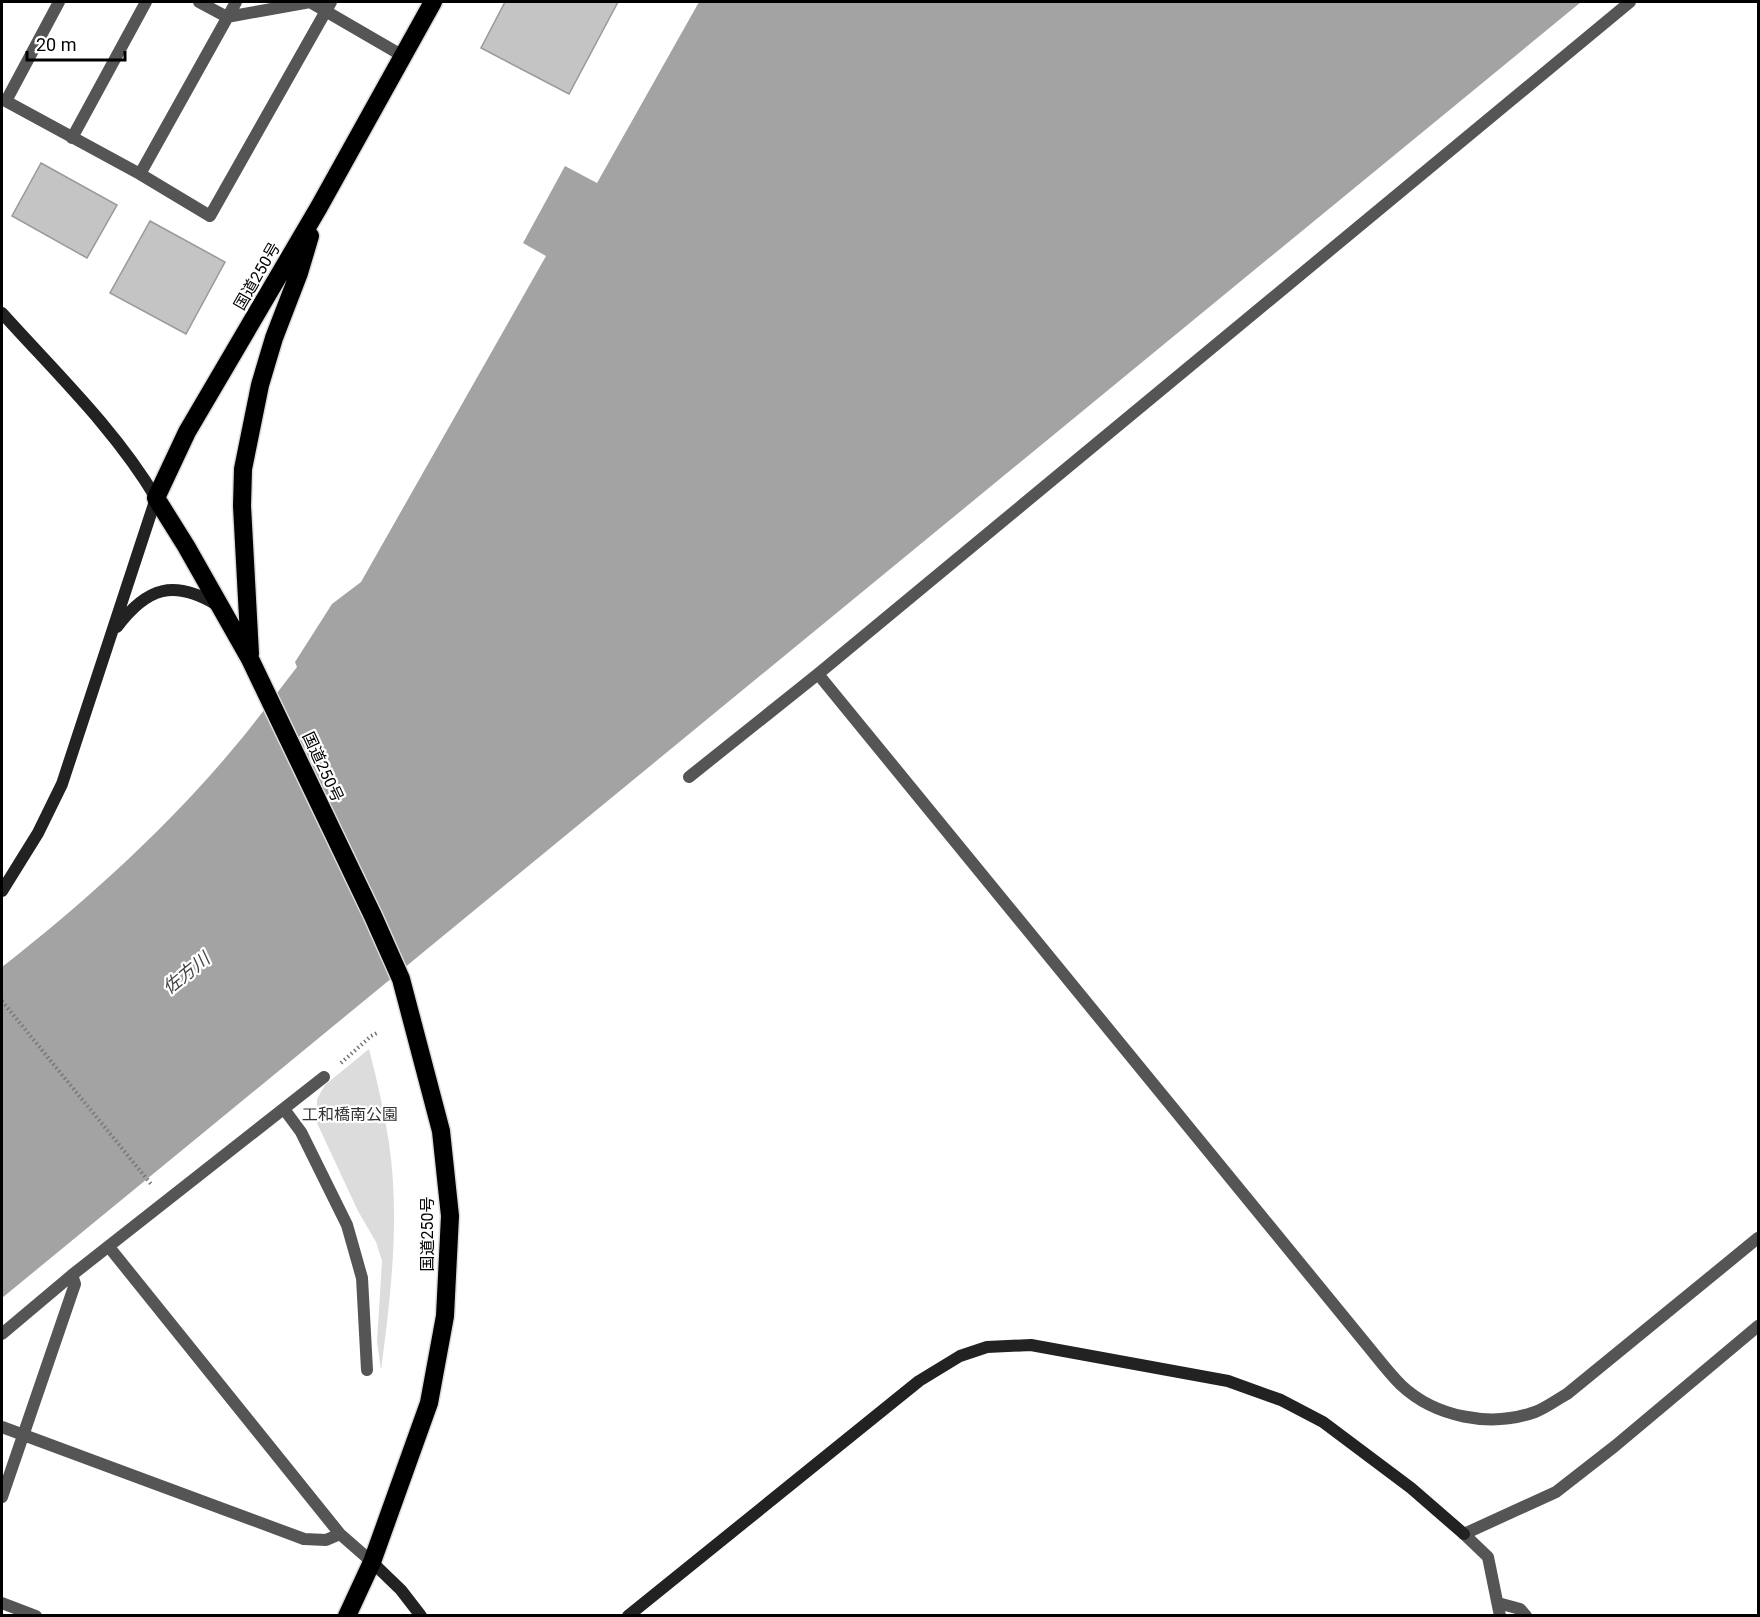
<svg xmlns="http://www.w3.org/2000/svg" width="1760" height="1617" font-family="Roboto,'Noto Sans JP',sans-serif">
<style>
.green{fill:#dcdcdc}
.water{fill:#a3a3a3}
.building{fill:#c4c4c4;stroke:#999;stroke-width:1.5}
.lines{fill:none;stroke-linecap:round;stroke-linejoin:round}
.highway-casing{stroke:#dbdbdb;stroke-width:21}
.path{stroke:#777;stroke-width:4;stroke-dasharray:1.5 3;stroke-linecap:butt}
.lane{stroke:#555;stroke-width:12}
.street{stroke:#555;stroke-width:12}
.secondary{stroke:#222;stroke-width:12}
.highway{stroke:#000;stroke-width:18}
.labels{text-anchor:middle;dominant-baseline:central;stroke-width:4.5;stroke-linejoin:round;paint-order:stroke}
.street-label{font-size:16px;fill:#000;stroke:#fff}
.park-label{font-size:16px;fill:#333;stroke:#fff}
.water-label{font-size:18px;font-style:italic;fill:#444;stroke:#fff}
</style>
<rect width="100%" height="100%" fill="#fff"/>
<!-- green -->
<path class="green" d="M 369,1049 C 377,1080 384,1111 389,1143 C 400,1218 391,1295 381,1370 L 377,1342 L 382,1261 L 376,1242 L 358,1211 L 317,1123 L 317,1099 L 325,1085 Z"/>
<!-- water -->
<path class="water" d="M 699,2 L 1581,2 L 2,1298 L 2,967 C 83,904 166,829 232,750 C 255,723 276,694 297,667 L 295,662 L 332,604 L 361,582 L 546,256 L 523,243 L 565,166 L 597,183 Z"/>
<!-- building -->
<path class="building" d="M 505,2 L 618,2 L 569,94 L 481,48 Z
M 41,163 L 117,205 L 87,258 L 12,216 Z
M 150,221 L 225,262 L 186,334 L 110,293 Z"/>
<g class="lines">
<defs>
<path id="highway" d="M 250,654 L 242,506 L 243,469 L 260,385 L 274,338 L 299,273 L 310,236
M 347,1616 L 372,1562 L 429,1403 L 445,1316 L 450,1216 L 441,1131 L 401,979 L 373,916 L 250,659 L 186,546 L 156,498 L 187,432 L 319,207 L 433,2"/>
</defs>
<!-- highway casing -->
<use href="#highway" class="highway-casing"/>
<!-- path -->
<path class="path" d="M 2,1001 L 151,1184
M 341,1063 L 371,1036 L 379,1032"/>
<!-- lane -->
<path class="lane" d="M 199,2 L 227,17 L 310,2 L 403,56
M 2,99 L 140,174 L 210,216 L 331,2
M 6,101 L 59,2
M 72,138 L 146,2
M 140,174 L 236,2
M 818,674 L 1371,1350 C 1380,1361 1390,1374 1401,1385 C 1435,1417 1490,1428 1535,1412 C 1546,1408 1556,1400 1567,1394 L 1758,1238
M 689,777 L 818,674 L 1630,2
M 1464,1534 L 1556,1492 L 1615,1446 L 1758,1326"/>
<!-- street -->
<path class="street" d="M 284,1109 L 301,1132 L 347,1225 L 362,1278 L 367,1370
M 109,1247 L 340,1534 L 372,1562
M 2,1334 L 72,1275 L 324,1077
M 2,1427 L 304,1539 L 326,1540 L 340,1534
M 2,1497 L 75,1284 L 72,1275
M 1464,1534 L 1488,1557 L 1500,1616
M 2,1603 L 36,1616
M 1498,1603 L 1520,1609 L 1526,1616"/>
<!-- secondary -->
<path class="secondary" d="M 2,313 C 55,372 115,429 156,498 L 62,784 L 38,833 L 2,891
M 117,627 C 147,587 174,579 217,605
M 372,1562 L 401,1590 L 421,1616
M 628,1616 L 919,1381 L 960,1356 L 987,1347 L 1031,1345 L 1228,1381 L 1281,1400 L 1323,1422 L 1411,1488 L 1464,1534"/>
<!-- highway -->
<use href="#highway" class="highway"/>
</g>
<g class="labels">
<!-- street labels -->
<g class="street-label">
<text transform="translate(257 276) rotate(-60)">国道250号</text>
<text transform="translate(323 767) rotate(65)">国道250号</text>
<text transform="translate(427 1234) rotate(-90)">国道250号</text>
</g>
<!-- park labels -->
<g class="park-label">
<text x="350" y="1114">工和橋南公園</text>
</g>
<!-- water labels -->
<g class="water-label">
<text transform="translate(186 973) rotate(-39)">佐方川</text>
</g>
</g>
<!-- border -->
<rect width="1760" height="1617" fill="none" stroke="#000000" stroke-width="6"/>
<!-- scale -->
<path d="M27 51v9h98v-9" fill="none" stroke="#000000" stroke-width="3"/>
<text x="36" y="51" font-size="18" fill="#000000" stroke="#ffffff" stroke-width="4.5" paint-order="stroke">20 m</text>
</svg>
